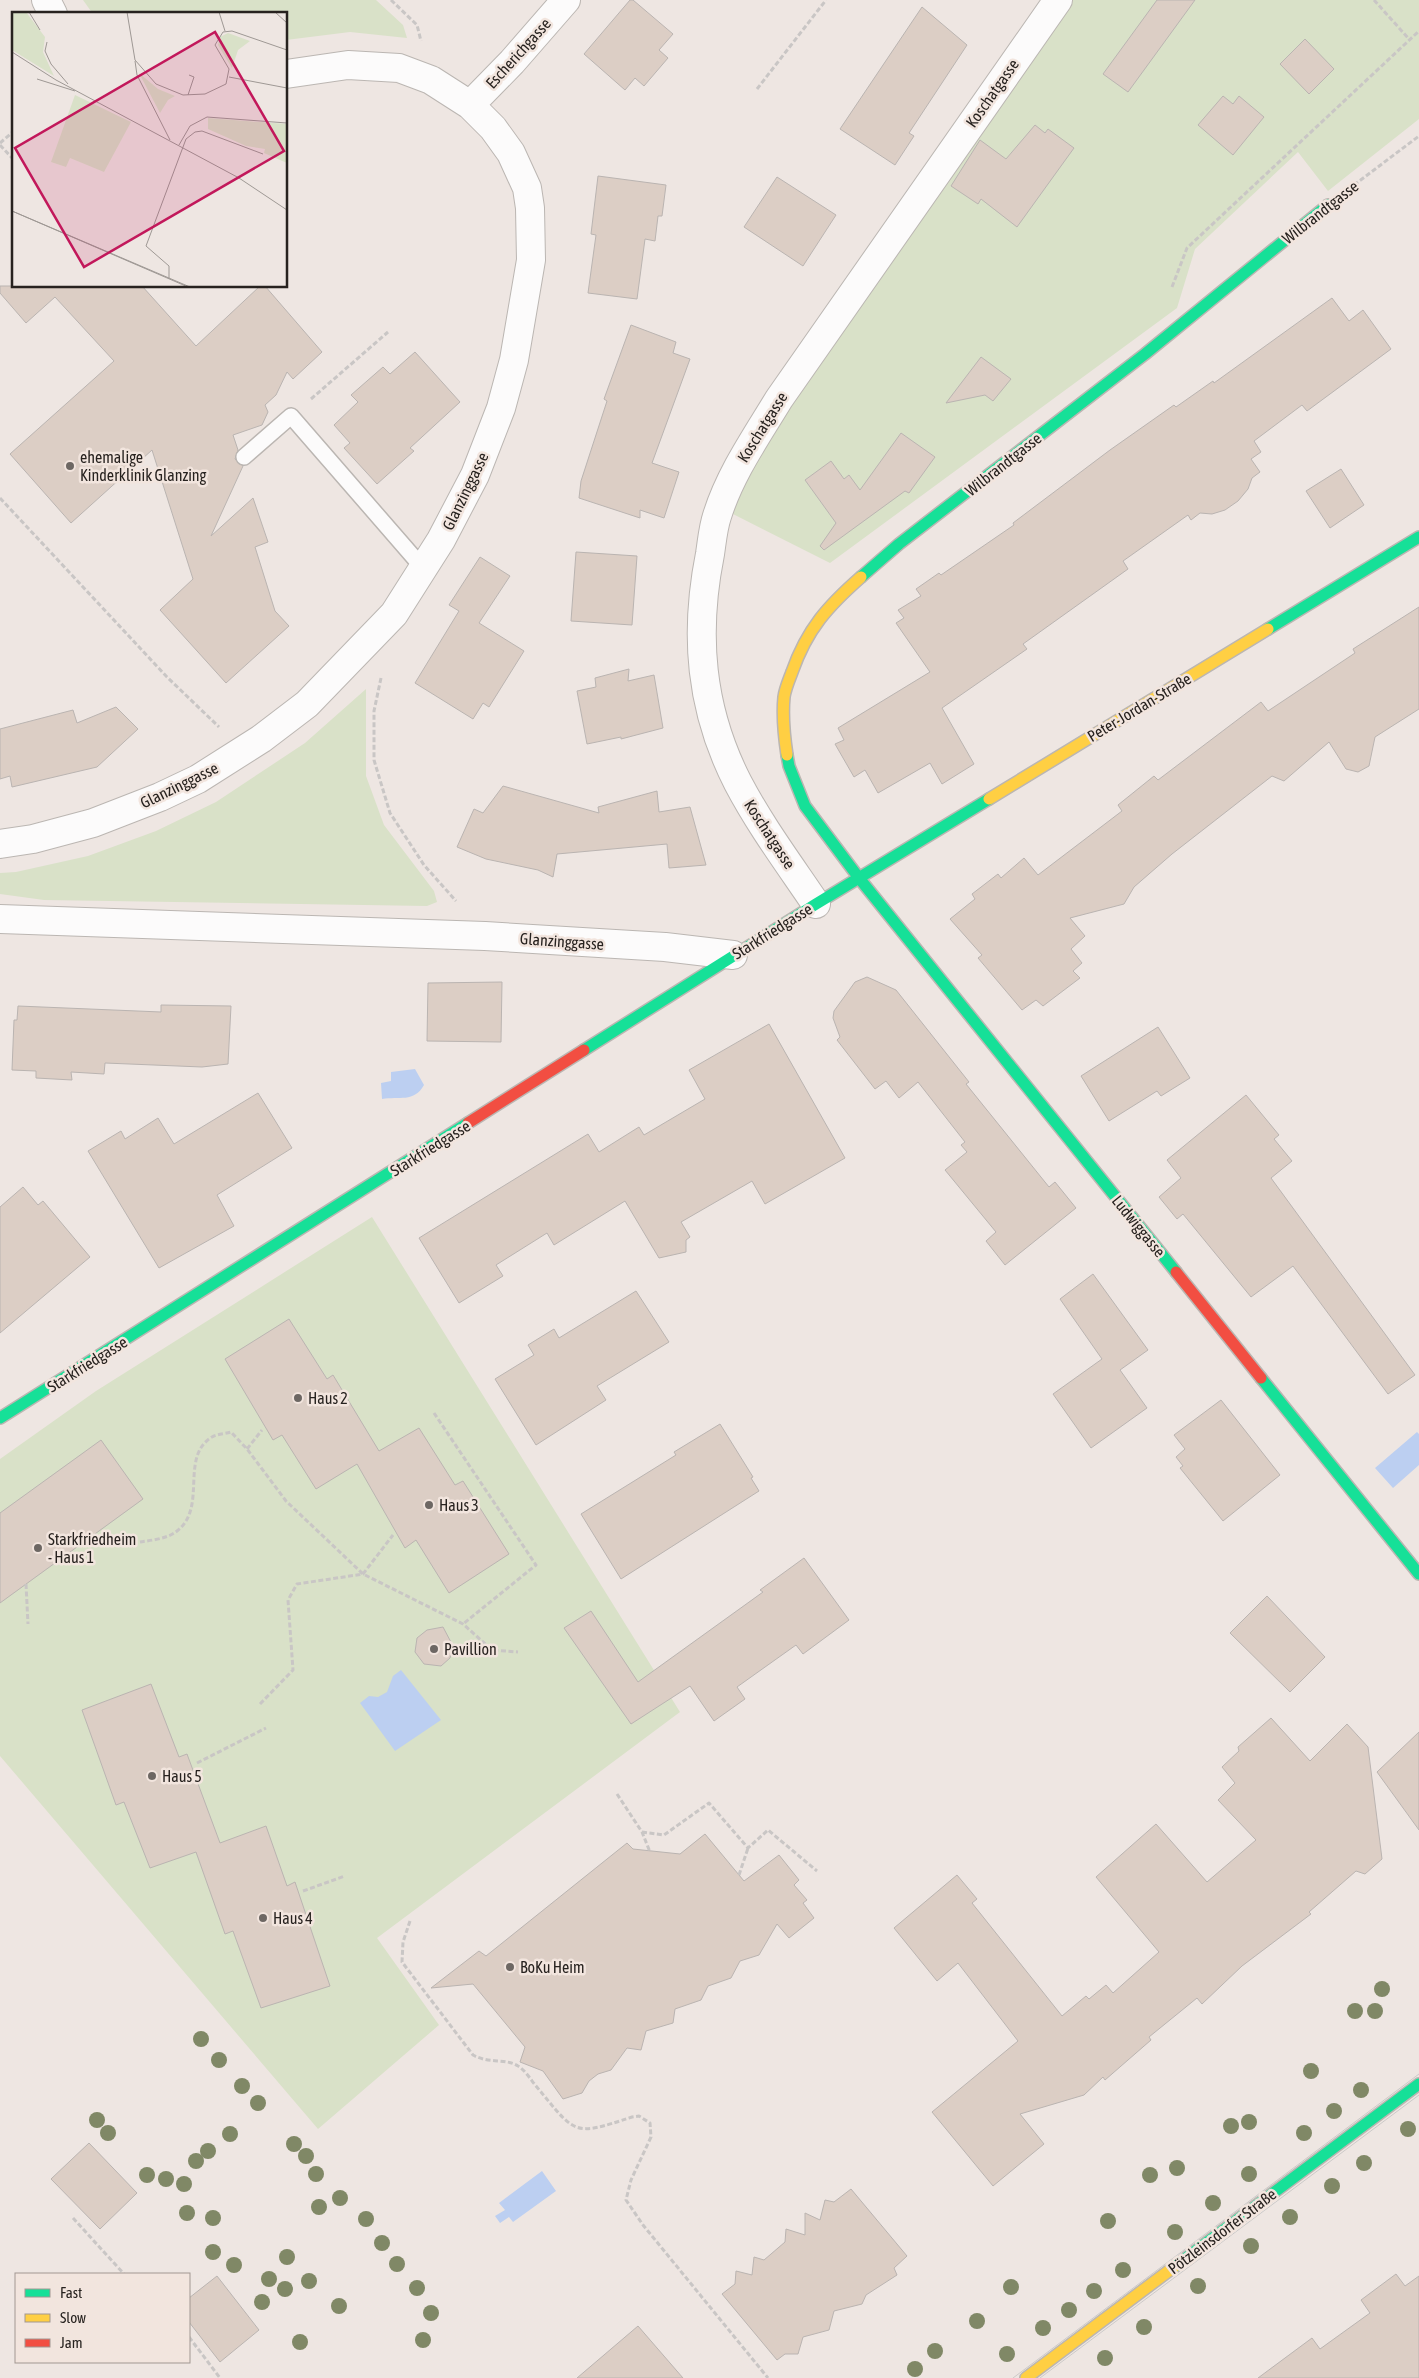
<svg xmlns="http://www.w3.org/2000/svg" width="1419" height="2378" font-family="'Asap Condensed',sans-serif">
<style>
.green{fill:#d9e1c8}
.water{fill:#bccff1}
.building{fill:#dccec5;stroke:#bab4b1}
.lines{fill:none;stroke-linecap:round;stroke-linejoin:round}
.lane-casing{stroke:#bbb6b2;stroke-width:18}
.street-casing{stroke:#bbb6b2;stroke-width:30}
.fast-casing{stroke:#bbb6b2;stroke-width:14}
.slow-casing{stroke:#bbb6b2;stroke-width:14}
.jam-casing{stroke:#bbb6b2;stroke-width:14}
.path{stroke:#c9c6c5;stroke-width:3;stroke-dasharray:5 2.5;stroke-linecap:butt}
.lane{stroke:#fcfbfb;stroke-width:15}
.street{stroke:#fcfbfb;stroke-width:28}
.fast{stroke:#16e098;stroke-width:11}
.slow{stroke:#ffcf43;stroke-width:11}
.jam{stroke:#f24e42;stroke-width:11}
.tram{stroke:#cccac9;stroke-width:1}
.tree{fill:#808866}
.poi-dot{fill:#6d6763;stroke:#f2e5de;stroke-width:2}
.labels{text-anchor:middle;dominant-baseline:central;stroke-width:5;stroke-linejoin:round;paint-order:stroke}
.street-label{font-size:16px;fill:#27221f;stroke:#f2e5de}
.poi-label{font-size:16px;fill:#27221f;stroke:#f2e5de;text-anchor:start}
.inset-road{fill:none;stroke:#9e9894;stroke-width:1}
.view{fill:#c2185b;fill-opacity:0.15;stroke:#c2185b;stroke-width:2.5}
.inset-edge{fill:none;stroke:#27221f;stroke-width:2.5}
</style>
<rect width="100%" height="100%" fill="#eee6e2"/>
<!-- green -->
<path class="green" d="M 83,0 L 376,0 L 403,25 L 407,38 L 350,32 L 286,40 L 286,14 L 93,14 Z
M 1071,0 L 1419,0 L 1419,119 L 1328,191 L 1298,152 L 1195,249 L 1177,308 L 830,563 L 729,512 L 761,441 Z
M 366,689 L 366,776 L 384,825 L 434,891 L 437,902 L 427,906 L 44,900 L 0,894 L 0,873 L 16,872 L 88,856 L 156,831 L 216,802 L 305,743 Z
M 372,1217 L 680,1712 L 377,1938 L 439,2025 L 318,2129 L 0,1756 L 0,1459 L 96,1391 Z"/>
<!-- water -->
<path class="water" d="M 415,1069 L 424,1085 C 414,1103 399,1096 382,1099 L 381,1083 L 391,1081 L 391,1072 Z
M 1417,1432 L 1419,1434 L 1419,1465 L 1393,1488 L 1375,1468 Z
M 401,1670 L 441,1720 L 395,1751 L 360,1703 L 369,1696 L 378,1697 L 387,1692 L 393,1676 Z
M 542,2171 L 556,2191 L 513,2222 L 509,2217 L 500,2223 L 495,2216 L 505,2210 L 499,2203 Z"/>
<!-- building -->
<path class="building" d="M 630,0 L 633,0 L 673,34 L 659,50 L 668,58 L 644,86 L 635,78 L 625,90 L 584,54 Z
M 1157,0 L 1195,0 L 1128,92 L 1103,74 Z
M 922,7 L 967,45 L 909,133 L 914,136 L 895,165 L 840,129 Z
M 1305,39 L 1334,69 L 1309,94 L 1280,64 Z
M 1223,96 L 1233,104 L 1239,96 L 1264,117 L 1233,155 L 1198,125 Z
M 1035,125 L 1045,133 L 1048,129 L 1074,148 L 1017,227 L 981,199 L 978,204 L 951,186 L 980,140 L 1006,159 Z
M 598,176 L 666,185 L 662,216 L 658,216 L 655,241 L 645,239 L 637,299 L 588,293 L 596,235 L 591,234 Z
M 777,177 L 836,215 L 803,266 L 744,227 Z
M 0,286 L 142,286 L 196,346 L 260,286 L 265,286 L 322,352 L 293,379 L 287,372 L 276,395 L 265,405 L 268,412 L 262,425 L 233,435 L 238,450 L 235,459 L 243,466 L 211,536 L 253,498 L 268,542 L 255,547 L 275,611 L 289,626 L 226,683 L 160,610 L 193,579 L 152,450 L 71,523 L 10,454 L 114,361 L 55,297 L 26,323 L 0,293 Z
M 1332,298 L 1349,321 L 1363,310 L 1391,349 L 1307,411 L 1302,405 L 1254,441 L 1261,452 L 1251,459 L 1260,472 L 1252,478 L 1248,489 L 1238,501 L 1225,510 L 1212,514 L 1200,513 L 1191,520 L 1188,515 L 1123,561 L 1128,569 L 1023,644 L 1027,649 L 942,708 L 974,764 L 942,784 L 930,763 L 878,793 L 865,770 L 854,777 L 835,744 L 844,740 L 838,728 L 930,672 L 896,623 L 904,618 L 898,610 L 921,596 L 916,589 L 939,573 L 941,575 L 1014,525 L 1013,523 L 1110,450 L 1174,405 L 1176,407 L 1213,381 L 1214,383 Z
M 631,325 L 676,342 L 673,353 L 690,359 L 652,463 L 679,472 L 664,518 L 640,510 L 640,518 L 579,498 L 581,481 L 607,401 L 604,399 Z
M 415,352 L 460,402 L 410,448 L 414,451 L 377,484 L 344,448 L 350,443 L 334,425 L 358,402 L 351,395 L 383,367 L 390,374 Z
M 981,357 L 1011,379 L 993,401 L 985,395 L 946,403 Z
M 901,433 L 935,457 L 909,493 L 905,491 L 824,550 L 820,546 L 836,523 L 805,480 L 831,461 L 844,479 L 849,475 L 860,490 Z
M 1341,469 L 1364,505 L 1330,528 L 1306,491 Z
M 576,552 L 637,556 L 632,625 L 571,621 Z
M 480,557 L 510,576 L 479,623 L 524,651 L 489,707 L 483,703 L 473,719 L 415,683 L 459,611 L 449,605 Z
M 1419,607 L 1419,709 L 1375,737 L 1369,766 L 1358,772 L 1346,769 L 1329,742 L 1284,781 L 1272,776 L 1172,854 L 1134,887 L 1124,904 L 1070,918 L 1085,936 L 1071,949 L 1082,963 L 1073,971 L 1080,978 L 1043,1006 L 1036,1000 L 1022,1010 L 978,958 L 982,955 L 950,919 L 975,899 L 972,894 L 998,874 L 1001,878 L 1024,858 L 1038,875 L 1122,811 L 1118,805 L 1154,776 L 1158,780 L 1261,702 L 1268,711 L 1355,653 L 1353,649 Z
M 629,669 L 628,681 L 654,675 L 663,728 L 621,739 L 621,737 L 587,744 L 577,691 L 596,687 L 595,678 Z
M 116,707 L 138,729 L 97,767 L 12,787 L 10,776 L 0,779 L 0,729 L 73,710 L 77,723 Z
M 503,786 L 599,813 L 598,807 L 657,791 L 659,812 L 690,807 L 706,865 L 669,868 L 667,844 L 557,854 L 553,877 L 538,870 L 486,859 L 457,847 L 474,809 L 483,813 Z
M 867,977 L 896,990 L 969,1082 L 966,1084 L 1049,1187 L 1055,1182 L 1076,1208 L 1005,1265 L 986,1241 L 996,1232 L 945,1170 L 967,1152 L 961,1145 L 965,1142 L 918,1082 L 899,1098 L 886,1081 L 875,1089 L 837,1040 L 840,1037 L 833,1018 L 834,1011 L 855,982 Z
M 502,982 L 501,1042 L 427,1041 L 428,983 Z
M 161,1005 L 231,1006 L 228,1064 L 202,1067 L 105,1063 L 104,1074 L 71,1072 L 72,1080 L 36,1078 L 36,1071 L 12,1070 L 14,1020 L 17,1020 L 18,1006 L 161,1012 Z
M 769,1024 L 845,1158 L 765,1204 L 752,1181 L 681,1222 L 690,1237 L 686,1240 L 686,1252 L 659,1258 L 625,1201 L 554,1245 L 547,1233 L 496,1265 L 503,1276 L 459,1303 L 419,1238 L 588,1134 L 599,1152 L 639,1127 L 644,1135 L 705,1099 L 689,1070 Z
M 1158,1027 L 1190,1078 L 1161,1096 L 1157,1091 L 1109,1121 L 1081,1076 Z
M 258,1093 L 292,1148 L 217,1195 L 234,1226 L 159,1268 L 88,1151 L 121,1131 L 125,1139 L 158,1118 L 174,1144 Z
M 1246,1095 L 1279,1135 L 1274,1139 L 1292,1161 L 1271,1178 L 1415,1375 L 1388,1394 L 1293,1266 L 1251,1297 L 1183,1214 L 1177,1219 L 1159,1197 L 1181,1178 L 1167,1160 Z
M 23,1187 L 38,1205 L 43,1201 L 90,1257 L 0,1333 L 0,1207 Z
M 1093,1274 L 1148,1350 L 1120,1370 L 1147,1408 L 1091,1448 L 1053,1394 L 1102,1359 L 1060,1299 Z
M 636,1291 L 669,1342 L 597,1386 L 606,1400 L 536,1445 L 495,1379 L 534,1355 L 528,1345 L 554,1329 L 559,1338 Z
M 289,1319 L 327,1379 L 333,1375 L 379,1451 L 419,1428 L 455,1485 L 463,1481 L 509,1554 L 449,1593 L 416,1540 L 405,1548 L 357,1464 L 316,1489 L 282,1435 L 273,1440 L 225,1359 Z
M 1221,1400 L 1280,1475 L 1223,1521 L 1180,1468 L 1183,1466 L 1176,1457 L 1185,1449 L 1174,1435 Z
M 720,1424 L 753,1477 L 751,1478 L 759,1491 L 621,1579 L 581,1514 L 676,1455 L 674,1452 Z
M 101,1440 L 143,1499 L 0,1603 L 0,1513 Z
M 804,1558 L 849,1620 L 803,1654 L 796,1645 L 737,1687 L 745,1699 L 714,1721 L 690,1686 L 631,1724 L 564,1628 L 591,1611 L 638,1682 L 763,1592 L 760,1590 Z
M 1267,1596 L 1325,1657 L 1290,1692 L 1230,1633 Z
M 443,1627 L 453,1646 L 450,1658 L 441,1666 L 424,1664 L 415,1652 L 417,1638 L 427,1630 Z
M 151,1684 L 179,1757 L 187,1754 L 220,1843 L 266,1826 L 287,1886 L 295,1882 L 330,1986 L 261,2008 L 233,1931 L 225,1934 L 196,1852 L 150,1868 L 124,1802 L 116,1805 L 82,1710 Z
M 1271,1718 L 1310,1761 L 1347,1724 L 1368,1747 L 1382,1859 L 1365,1874 L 1356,1871 L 1309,1912 L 1311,1914 L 1242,1966 L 1202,2004 L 1197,1998 L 1149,2037 L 1151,2040 L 1105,2080 L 1103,2077 L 1084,2095 L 1020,2114 L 1044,2144 L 993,2186 L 932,2112 L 1018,2041 L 958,1963 L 937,1981 L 894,1928 L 957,1875 L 977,1899 L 972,1903 L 1062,2016 L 1086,1996 L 1089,1999 L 1106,1985 L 1113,1993 L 1159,1952 L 1096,1877 L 1156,1824 L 1207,1882 L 1256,1840 L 1218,1800 L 1235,1783 L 1222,1767 L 1239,1751 L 1238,1747 Z
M 1419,1732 L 1419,1830 L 1377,1772 Z
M 705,1834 L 744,1881 L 779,1855 L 799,1880 L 794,1885 L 807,1900 L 803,1903 L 814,1918 L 789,1938 L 777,1924 L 759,1955 L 740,1961 L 731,1978 L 708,1986 L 701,2000 L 675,2009 L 673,2023 L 646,2031 L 641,2050 L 627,2048 L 611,2070 L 598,2074 L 589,2081 L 582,2093 L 563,2099 L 543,2071 L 520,2062 L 525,2047 L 473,1984 L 431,1988 L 479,1951 L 486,1956 L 627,1843 L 633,1849 L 680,1854 Z
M 89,2143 L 137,2193 L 100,2229 L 51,2179 Z
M 851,2189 L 907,2256 L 894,2268 L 897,2275 L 866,2295 L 862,2304 L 834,2311 L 829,2330 L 803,2337 L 798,2354 L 785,2354 L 777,2360 L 722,2294 L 735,2284 L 736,2271 L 752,2275 L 754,2257 L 764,2260 L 785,2242 L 786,2229 L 805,2235 L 805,2213 L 820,2220 L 825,2200 L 834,2202 Z
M 1396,2274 L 1405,2286 L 1419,2276 L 1419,2378 L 1258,2378 L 1312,2338 L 1320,2349 L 1370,2313 L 1361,2300 Z
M 217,2276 L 259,2330 L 220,2362 L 189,2322 L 189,2298 Z
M 638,2326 L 683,2378 L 577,2378 Z"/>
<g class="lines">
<defs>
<path id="lane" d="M 244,457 L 291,416 L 423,568"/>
<path id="street" d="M 46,0 L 53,14
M 470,105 L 512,62 L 566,0
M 0,844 L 33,839 L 93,823 L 160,797 L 198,779 L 261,739 L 307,704 L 394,614 L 441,540 L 475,475 L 501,408 L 514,360 L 531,260 L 530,208 L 527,188 L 511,153 L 493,128 L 470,105 L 431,80 L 399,68 L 348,65 L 286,74
M 816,904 C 789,864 760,825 738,783 C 700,709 694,634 710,554 C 712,541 713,528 717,516 C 730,474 756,437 779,399 L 1058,0
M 0,919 L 485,936 L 665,947 L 733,955"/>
<path id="fast" d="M 861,577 L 899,544 L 1145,354 L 1328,205
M 1268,629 L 1419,537
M 787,755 L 789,766 L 805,806 L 859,878 L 1176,1272
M 584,1050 L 816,904 L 989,799
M 1261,1378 L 1419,1574
M 0,1418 L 468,1123
M 1174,2267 L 1419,2084"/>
<path id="slow" d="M 787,755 C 784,735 782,717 784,697 C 785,689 789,680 792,672 C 807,629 828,606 861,577
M 989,799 L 1268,629
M 1026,2378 L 1174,2267"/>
<path id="jam" d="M 468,1123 L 584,1050
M 1176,1272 L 1261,1378"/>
</defs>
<!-- lane casing -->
<use href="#lane" class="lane-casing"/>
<!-- street casing -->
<use href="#street" class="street-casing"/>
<!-- fast casing -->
<use href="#fast" class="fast-casing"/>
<!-- slow casing -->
<use href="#slow" class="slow-casing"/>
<!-- jam casing -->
<use href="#jam" class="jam-casing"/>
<!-- path -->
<path class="path" d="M 391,0 L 417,25 L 421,41
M 1374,0 L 1409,39
M 757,89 L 826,0
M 0,143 L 14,131
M 0,145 L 14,160
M 1354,185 L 1419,136
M 1172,287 L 1187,248 L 1419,31
M 311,399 L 388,332
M 0,498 L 167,677 L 219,727
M 381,678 L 374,711 L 374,760 L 390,813 L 424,865 L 456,901
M 434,1413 L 536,1565 L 463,1624
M 247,1449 L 262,1430
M 140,1542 C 152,1540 167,1539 177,1531 C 208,1507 179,1457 212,1437 C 217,1434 225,1434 231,1432 L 247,1449 L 286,1501 L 363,1574 L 463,1624 L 492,1650 L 518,1652
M 26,1584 L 28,1624
M 260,1704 L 293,1670 L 288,1600 L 297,1584 L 363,1574 L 393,1535
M 197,1763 L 266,1728
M 617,1794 L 642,1832 L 650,1852
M 642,1832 L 664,1835 L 709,1803 L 748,1848 L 768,1830 L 817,1871
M 739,1875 L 748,1848
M 303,1891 L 345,1876
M 410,1921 L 403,1942 L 402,1962 L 473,2055 C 489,2064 506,2058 518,2066 C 525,2070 531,2080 536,2086 C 576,2134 572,2137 632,2117 L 639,2116 L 650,2123 L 651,2137 L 631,2180 L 626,2200 L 643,2225 L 768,2378
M 73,2218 L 124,2274
M 189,2337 L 220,2378"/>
<!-- lane -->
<use href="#lane" class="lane"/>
<!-- street -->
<use href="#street" class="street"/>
<!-- fast -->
<use href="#fast" class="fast"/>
<!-- slow -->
<use href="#slow" class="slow"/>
<!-- jam -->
<use href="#jam" class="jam"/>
<!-- tram -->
<path class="tram" d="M 1013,2378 L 1419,2074
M 1040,2378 L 1419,2095"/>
</g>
<!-- trees -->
<g class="tree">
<circle cx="1382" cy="1989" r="8"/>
<circle cx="1355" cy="2011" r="8"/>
<circle cx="1375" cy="2011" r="8"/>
<circle cx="201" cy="2039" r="8"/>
<circle cx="219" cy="2060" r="8"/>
<circle cx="1311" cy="2071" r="8"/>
<circle cx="242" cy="2086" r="8"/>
<circle cx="1361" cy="2090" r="8"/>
<circle cx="258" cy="2103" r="8"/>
<circle cx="1334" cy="2111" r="8"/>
<circle cx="97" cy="2120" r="8"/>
<circle cx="1249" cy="2122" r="8"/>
<circle cx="1231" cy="2126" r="8"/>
<circle cx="1408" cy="2129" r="8"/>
<circle cx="108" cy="2133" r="8"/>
<circle cx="1304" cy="2133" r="8"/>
<circle cx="230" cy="2134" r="8"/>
<circle cx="294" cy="2144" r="8"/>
<circle cx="208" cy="2151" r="8"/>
<circle cx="306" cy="2156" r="8"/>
<circle cx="196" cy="2161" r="8"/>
<circle cx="1364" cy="2163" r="8"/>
<circle cx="1177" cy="2168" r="8"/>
<circle cx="316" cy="2174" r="8"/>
<circle cx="1249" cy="2174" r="8"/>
<circle cx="147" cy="2175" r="8"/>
<circle cx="1150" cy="2175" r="8"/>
<circle cx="166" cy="2179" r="8"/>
<circle cx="184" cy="2184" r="8"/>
<circle cx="1332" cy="2186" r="8"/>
<circle cx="340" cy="2198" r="8"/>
<circle cx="1213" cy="2203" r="8"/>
<circle cx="319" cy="2207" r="8"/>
<circle cx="187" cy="2213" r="8"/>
<circle cx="1290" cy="2217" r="8"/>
<circle cx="213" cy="2218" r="8"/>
<circle cx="366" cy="2219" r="8"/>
<circle cx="1108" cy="2221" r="8"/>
<circle cx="1175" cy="2232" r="8"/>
<circle cx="382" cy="2243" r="8"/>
<circle cx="1251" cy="2246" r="8"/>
<circle cx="213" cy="2252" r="8"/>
<circle cx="287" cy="2257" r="8"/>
<circle cx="397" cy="2264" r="8"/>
<circle cx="234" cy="2265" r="8"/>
<circle cx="1123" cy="2270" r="8"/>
<circle cx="269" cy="2279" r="8"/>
<circle cx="309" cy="2281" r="8"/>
<circle cx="1198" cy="2286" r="8"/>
<circle cx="1011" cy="2287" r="8"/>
<circle cx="417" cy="2288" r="8"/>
<circle cx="285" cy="2289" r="8"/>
<circle cx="1094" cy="2291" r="8"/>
<circle cx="262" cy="2302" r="8"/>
<circle cx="339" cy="2306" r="8"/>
<circle cx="1069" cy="2310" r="8"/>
<circle cx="431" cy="2313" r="8"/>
<circle cx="977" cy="2321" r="8"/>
<circle cx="1144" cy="2327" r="8"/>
<circle cx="1043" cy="2328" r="8"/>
<circle cx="423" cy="2340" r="8"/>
<circle cx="300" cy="2342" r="8"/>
<circle cx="935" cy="2351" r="8"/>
<circle cx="1007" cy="2354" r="8"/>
<circle cx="1105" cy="2358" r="8"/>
<circle cx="915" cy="2369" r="8"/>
</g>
<!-- markers -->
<g class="poi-dot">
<circle cx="70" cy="466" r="5"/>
<circle cx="298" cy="1398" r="5"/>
<circle cx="429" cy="1505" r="5"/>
<circle cx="38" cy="1548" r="5"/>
<circle cx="434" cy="1649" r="5"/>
<circle cx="152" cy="1776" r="5"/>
<circle cx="263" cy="1918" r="5"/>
<circle cx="510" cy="1967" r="5"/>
</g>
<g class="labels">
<!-- street labels -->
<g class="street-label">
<text transform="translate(518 53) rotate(-48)">Escherichgasse</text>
<text transform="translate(992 93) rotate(-55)">Koschatgasse</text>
<text transform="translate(1320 212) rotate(-38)">Wilbrandtgasse</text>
<text transform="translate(762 427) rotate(-58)">Koschatgasse</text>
<text transform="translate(1003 464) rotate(-38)">Wilbrandtgasse</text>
<text transform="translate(465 491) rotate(-64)">Glanzinggasse</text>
<text transform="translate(1139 707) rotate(-31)">Peter-Jordan-Straße</text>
<text transform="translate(179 785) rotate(-26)">Glanzinggasse</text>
<text transform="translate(770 834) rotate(57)">Koschatgasse</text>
<text transform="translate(772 931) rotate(-32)">Starkfriedgasse</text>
<text transform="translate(562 941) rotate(4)">Glanzinggasse</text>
<text transform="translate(430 1148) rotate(-32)">Starkfriedgasse</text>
<text transform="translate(1139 1226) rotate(51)">Ludwiggasse</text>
<text transform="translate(87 1364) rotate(-32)">Starkfriedgasse</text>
<text transform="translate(1222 2231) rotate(-37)">Pötzleinsdorfer Straße</text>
</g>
<!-- poi labels -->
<g class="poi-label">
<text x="80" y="457">ehemalige<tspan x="80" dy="18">Kinderklinik Glanzing</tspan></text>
<text x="308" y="1398">Haus 2</text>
<text x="439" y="1505">Haus 3</text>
<text x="48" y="1539">Starkfriedheim<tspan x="48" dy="18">- Haus 1</tspan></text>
<text x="444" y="1649">Pavillion</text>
<text x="162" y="1776">Haus 5</text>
<text x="273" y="1918">Haus 4</text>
<text x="520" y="1967">BoKu Heim</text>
</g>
</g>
<!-- overview -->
<g transform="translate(12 12)">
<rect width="275" height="275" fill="#eee6e2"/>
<path d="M 0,0 L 14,0 L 33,25 L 31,40 L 42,64 L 0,38 ZM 216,21 L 238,29 L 226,38 L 220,56 L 206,33 L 208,25 ZM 127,61 L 146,77 L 163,84 L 156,88 L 148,101 ZM 63,83 L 119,110 L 92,160 L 58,146 L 54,155 L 39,150 ZM 196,106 L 275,112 L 275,151 L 252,141 L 253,137 L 234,134 L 196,117 Z" fill="#d9e1c8"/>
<path class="inset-road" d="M 17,0 L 28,18M 115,0 L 123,48 L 144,72 L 171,83 L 193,82 L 214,72 L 217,57 L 203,33 L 211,20 L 220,19 L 275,38M 207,0 L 213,19M 263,0 L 275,11M 35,30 L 33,39 L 39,52 L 56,72M 0,40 L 44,68 L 227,166 L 275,198M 123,49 L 125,63 L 158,128M 217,65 L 275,76M 25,67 L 63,79M 176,83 L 182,65 L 177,63M 167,133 L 178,114 L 195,105 L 275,111M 0,199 L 176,275M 0,199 L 178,275M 157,267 L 157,254 L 134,234 L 174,127 L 183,120 L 190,119 L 251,142"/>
<path class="view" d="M 203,20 L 272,139 L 72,255 L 3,136 Z"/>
<rect width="275" height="275" class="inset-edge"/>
</g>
<!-- legend -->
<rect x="15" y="2273" width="175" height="90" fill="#f2e5de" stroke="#a19792"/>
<rect x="25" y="2289" width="25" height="8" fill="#16e098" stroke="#a19792"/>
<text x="60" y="2298" font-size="15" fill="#27221f">Fast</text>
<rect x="25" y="2314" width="25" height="8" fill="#ffcf43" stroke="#a19792"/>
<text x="60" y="2323" font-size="15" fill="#27221f">Slow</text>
<rect x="25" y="2339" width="25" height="8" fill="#f24e42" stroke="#a19792"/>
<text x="60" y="2348" font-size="15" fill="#27221f">Jam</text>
</svg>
